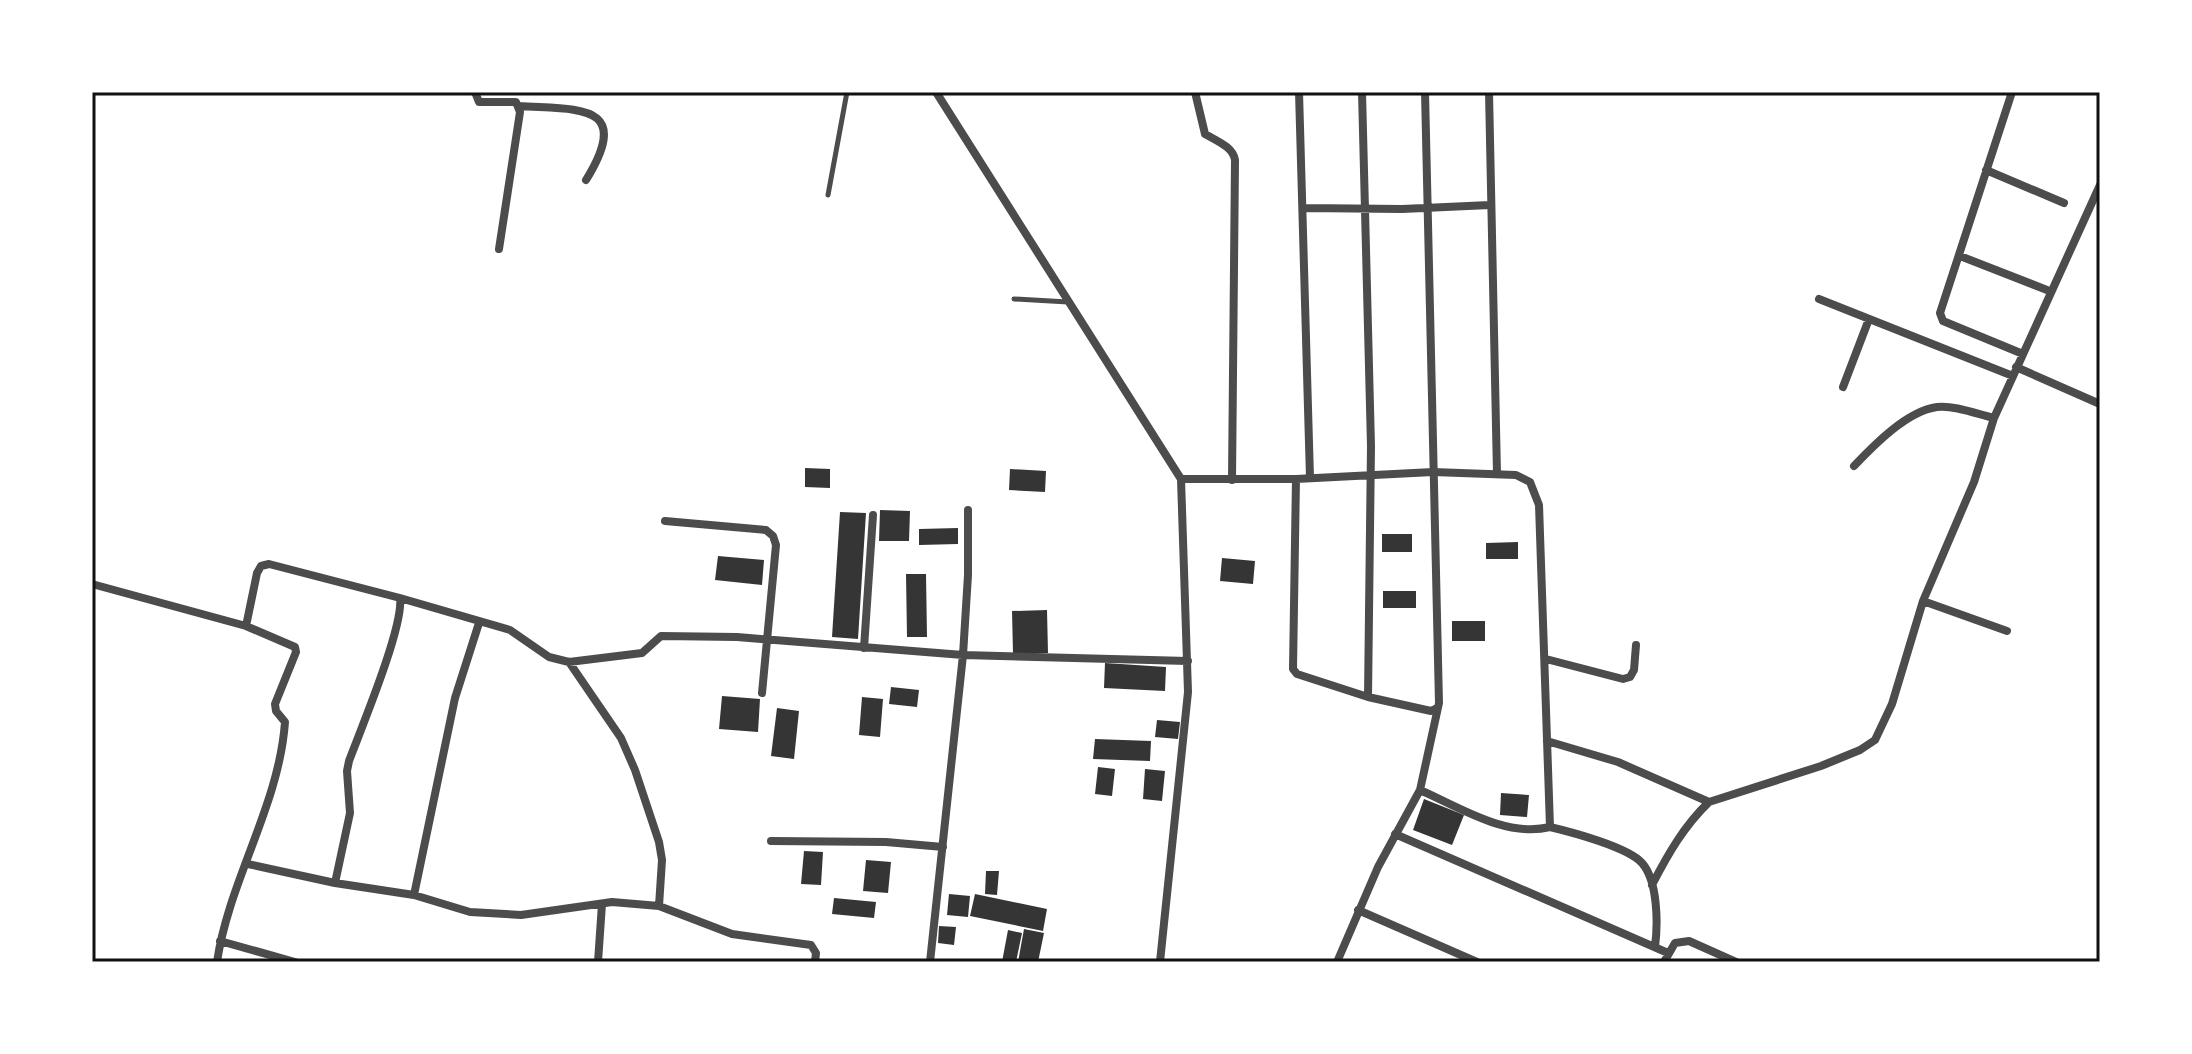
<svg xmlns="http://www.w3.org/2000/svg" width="2192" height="1054" font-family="'Alegreya Sans',sans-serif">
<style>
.building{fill:#353535}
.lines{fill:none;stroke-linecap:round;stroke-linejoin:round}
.service{stroke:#4c4c4c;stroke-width:5}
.minor{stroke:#4c4c4c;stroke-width:8}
.neatline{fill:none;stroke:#111;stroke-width:3}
</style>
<rect width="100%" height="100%" fill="#fff"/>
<!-- building -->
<path class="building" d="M 805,468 L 830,469 L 830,488 L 805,487 Z
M 1010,469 L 1046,471 L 1045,492 L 1009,490 Z
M 880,510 L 910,511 L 909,541 L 879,541 Z
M 840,512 L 866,513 L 858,639 L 832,637 Z
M 958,528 L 958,544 L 919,545 L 919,529 Z
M 1382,534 L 1412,534 L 1412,552 L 1382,552 Z
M 1518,542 L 1518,559 L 1486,559 L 1486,543 Z
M 718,556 L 764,560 L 762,585 L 715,580 Z
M 1222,558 L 1255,561 L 1253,584 L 1220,581 Z
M 906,574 L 926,574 L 927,637 L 907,637 Z
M 1383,591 L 1416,591 L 1416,608 L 1383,608 Z
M 1047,610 L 1048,653 L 1013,654 L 1012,611 Z
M 1452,621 L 1485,621 L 1485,641 L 1452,641 Z
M 1105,663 L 1166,667 L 1165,691 L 1104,688 Z
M 891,687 L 919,690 L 917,707 L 889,704 Z
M 722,696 L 760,699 L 758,732 L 719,729 Z
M 862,697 L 883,699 L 880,737 L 859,735 Z
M 777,708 L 799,711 L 794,759 L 771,756 Z
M 1157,720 L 1180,722 L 1178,739 L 1155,737 Z
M 1095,739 L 1151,741 L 1150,761 L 1093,759 Z
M 1098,767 L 1115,769 L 1112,796 L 1095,794 Z
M 1145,769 L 1165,771 L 1162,801 L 1143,799 Z
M 1501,793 L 1529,795 L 1527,817 L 1500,815 Z
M 1424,799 L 1464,815 L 1452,845 L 1413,830 Z
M 804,851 L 823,852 L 821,885 L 801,884 Z
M 866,860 L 891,862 L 888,893 L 863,891 Z
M 986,871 L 999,871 L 997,895 L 985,894 Z
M 949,894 L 970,896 L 968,917 L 947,915 Z
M 975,894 L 1047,909 L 1043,931 L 970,916 Z
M 834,898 L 876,902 L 874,918 L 832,914 Z
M 939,926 L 956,927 L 954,945 L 938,943 Z
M 1024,929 L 1044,933 L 1038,962 L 1018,962 Z
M 1008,930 L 1022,933 L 1016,962 L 1002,962 Z"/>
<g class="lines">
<!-- service -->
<path class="service" d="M 828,195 L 847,92
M 1014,299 L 1068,302"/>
<!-- minor -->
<path class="minor" d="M 475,92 L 479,102 L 516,102 L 520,112 L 499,249
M 936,92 L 1181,479 L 1188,692 L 1160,962
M 1195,92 L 1205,134 C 1217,141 1233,147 1235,160 L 1232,480
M 1299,92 L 1310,478
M 1362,92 L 1371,446 L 1368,697 L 1431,711 L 1437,708
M 1489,92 L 1497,474
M 2012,92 L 1940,313 L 1943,321 L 2023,354
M 519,106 C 577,110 634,102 586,180
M 1986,170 L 2064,203
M 1304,208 L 1402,209 L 1490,205
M 1960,256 L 2047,290
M 1819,299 L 2013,376
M 2016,367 L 2100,404
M 1843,387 L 1869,319
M 1854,466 C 1874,445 1907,411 1937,407 C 1954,405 1977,414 1994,418
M 1181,479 L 1296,479 L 1433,472 L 1516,475 L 1530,482 L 1539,505 L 1550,827 C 1571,832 1628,847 1642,863 C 1658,881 1658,924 1655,947
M 1296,479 L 1293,669 L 1297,674 L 1368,697
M 665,521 L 766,530 L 773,536 L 776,545 L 762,693
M 92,584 L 246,626 L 295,647 L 296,652 L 275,704 L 276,711 L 285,722 C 279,806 229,880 217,962
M 400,598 L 510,630 L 549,657 L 569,662 L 642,653 L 661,636 L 737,637 L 963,655 L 1188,661
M 1923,601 L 2007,631
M 246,626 L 257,573 L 261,566 L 269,564 L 400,598 C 404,626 361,729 349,761 L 347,771 L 350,813 L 335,883
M 864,648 L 873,515
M 1546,659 L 1623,679 L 1630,677 L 1634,670 L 1636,645
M 569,662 L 621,738 L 635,770 L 659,842 L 662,860 L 659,906
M 1547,741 L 1618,762 L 1709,802 L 1821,766 L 1860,750 L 1875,740 L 1892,704 L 1923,601 L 1974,482 L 1994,418 L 2100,185
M 1420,790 C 1459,807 1506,838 1550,827
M 1395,834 L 1668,953
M 771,841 L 886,842 L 943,847
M 248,864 L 335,883 L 414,895 L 470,912 L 521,915 L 612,902 L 659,906 L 732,934 L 811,945 L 816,953 L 815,962
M 1652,885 C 1668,854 1684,826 1709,802
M 414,895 L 455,698 L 479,623
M 1358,910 L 1477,962
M 220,941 L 295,962
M 598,962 L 602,904
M 930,962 L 963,655 L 968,575 L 968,510
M 1337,962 L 1378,867 L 1420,790 L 1439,703 L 1425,92
M 1664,962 L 1675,943 L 1689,941 L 1736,962"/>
</g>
<!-- border -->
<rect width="2192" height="1054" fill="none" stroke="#ffffff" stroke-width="188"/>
<rect x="94" y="94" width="2004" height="866" class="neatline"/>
</svg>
